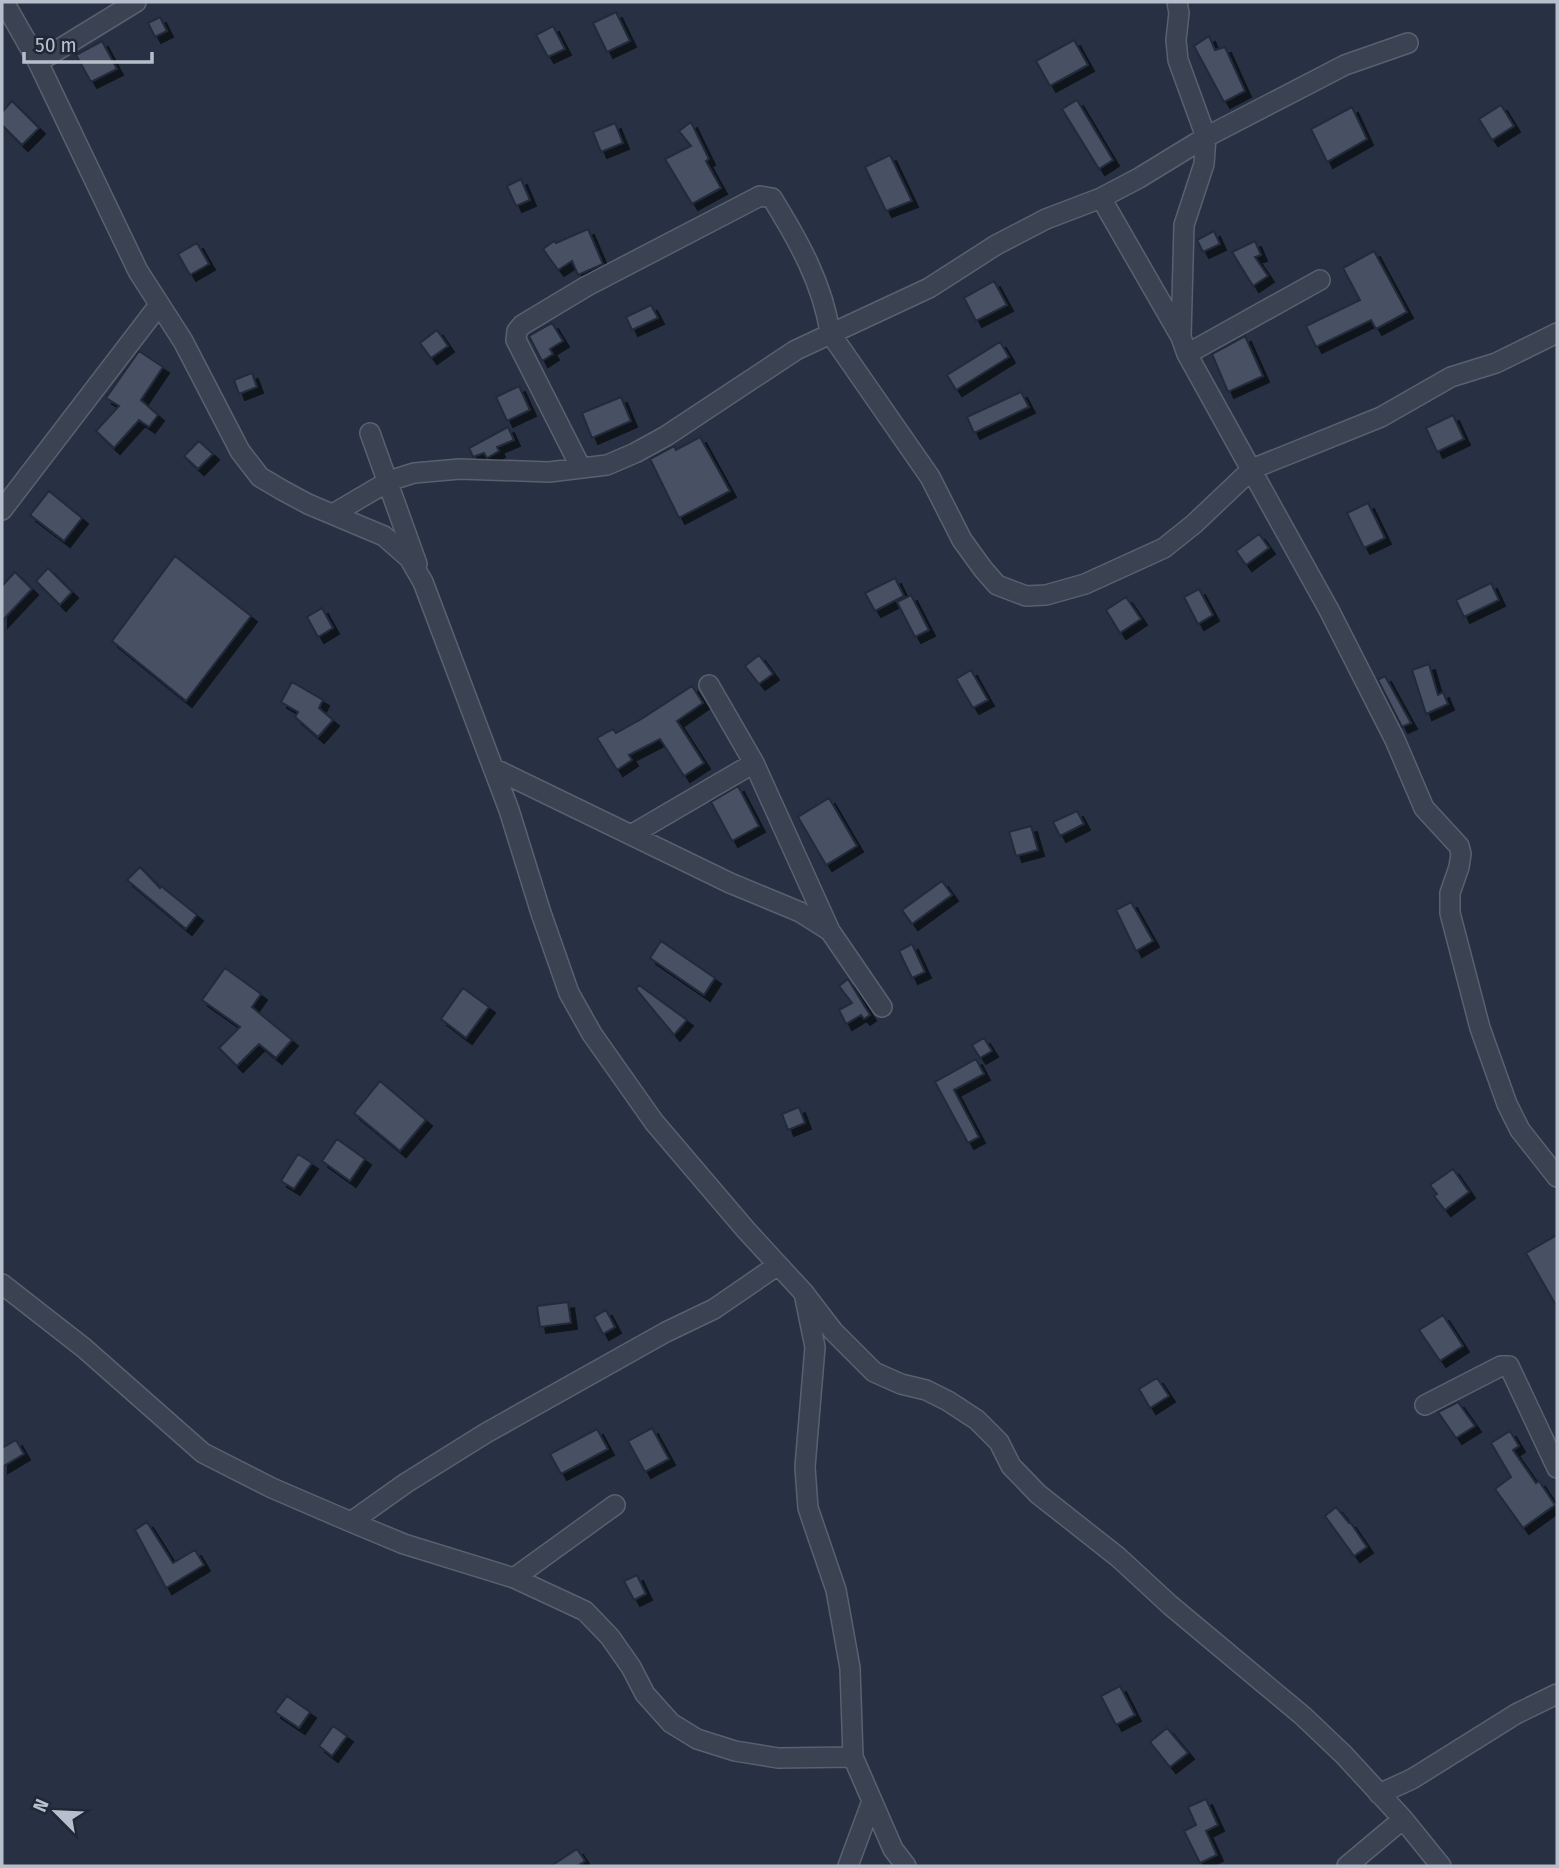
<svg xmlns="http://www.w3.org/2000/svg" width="1559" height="1868" font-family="'Fira Sans Condensed',sans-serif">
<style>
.building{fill:#465164;stroke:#222a3a;stroke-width:2;filter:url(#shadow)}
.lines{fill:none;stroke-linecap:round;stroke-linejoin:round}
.minor-casing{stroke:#59616f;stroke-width:22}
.minor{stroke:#3b4352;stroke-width:19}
</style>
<defs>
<filter id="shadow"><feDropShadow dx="6" dy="6" stdDeviation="0" flood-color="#0009"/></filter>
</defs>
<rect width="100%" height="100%" fill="#273143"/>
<!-- building -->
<path class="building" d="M 616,12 L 630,41 L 607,52 L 593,23 Z
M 160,17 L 167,31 L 155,37 L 148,23 Z
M 553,26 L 565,49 L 548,57 L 536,35 Z
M 1209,36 L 1215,50 L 1225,47 L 1245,91 L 1224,102 L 1194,46 Z
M 1074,40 L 1088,65 L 1050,86 L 1036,61 Z
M 102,41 L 117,69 L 91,82 L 76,55 Z
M 1077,100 L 1113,160 L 1099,169 L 1062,109 Z
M 12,101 L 39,128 L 22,145 L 2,125 L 2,112 Z
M 1501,105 L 1514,126 L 1492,140 L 1479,119 Z
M 1352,107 L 1367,139 L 1327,162 L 1311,129 Z
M 691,122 L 709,159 L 706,161 L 721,188 L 692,204 L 665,159 L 691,146 L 679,131 Z
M 615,123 L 623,143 L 601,152 L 593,132 Z
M 890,155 L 912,201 L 886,211 L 865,167 Z
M 521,179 L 530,200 L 516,206 L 507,186 Z
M 588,229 L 603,264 L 578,275 L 572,261 L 558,270 L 543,249 L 554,241 L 556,243 Z
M 1214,231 L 1220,244 L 1203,252 L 1197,240 Z
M 1255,241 L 1261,255 L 1255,257 L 1268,276 L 1253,286 L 1232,252 Z
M 197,243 L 209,264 L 190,275 L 178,254 Z
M 1374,251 L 1407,312 L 1376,329 L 1371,320 L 1316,347 L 1306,326 L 1360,300 L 1343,268 Z
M 994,281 L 1007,305 L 976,321 L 964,298 Z
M 651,305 L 658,318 L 632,330 L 626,317 Z
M 552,323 L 563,341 L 550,349 L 553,354 L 542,361 L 529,336 Z
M 437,330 L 448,346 L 431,358 L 420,343 Z
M 1245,336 L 1263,376 L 1228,392 L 1212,354 Z
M 1000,342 L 1009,357 L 956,390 L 947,375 Z
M 139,351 L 163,367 L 141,400 L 158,415 L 149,427 L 139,420 L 114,448 L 96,431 L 119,406 L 106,398 Z
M 252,373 L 257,387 L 239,394 L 234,380 Z
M 519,386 L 530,410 L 507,421 L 496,397 Z
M 1021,392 L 1029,407 L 974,433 L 967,417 Z
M 621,397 L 631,421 L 592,438 L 582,413 Z
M 1453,415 L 1464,439 L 1437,452 L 1426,428 Z
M 508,427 L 514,440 L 497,447 L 499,451 L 487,458 L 484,453 L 473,457 L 469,448 Z
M 700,437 L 730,491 L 679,518 L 650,459 L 674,446 L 676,450 Z
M 199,441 L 213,454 L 198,469 L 184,456 Z
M 49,491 L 82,518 L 64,541 L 30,515 Z
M 1368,503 L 1385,538 L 1364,548 L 1347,513 Z
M 1259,534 L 1269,548 L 1246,565 L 1236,551 Z
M 175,556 L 251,616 L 186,701 L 112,641 Z
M 48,568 L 72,592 L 60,605 L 36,581 Z
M 15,572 L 32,589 L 2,621 L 2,586 Z
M 895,578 L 904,596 L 875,611 L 865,593 Z
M 1491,583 L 1499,600 L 1464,617 L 1456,600 Z
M 1199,589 L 1213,615 L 1198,624 L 1184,597 Z
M 911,595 L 929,630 L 915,637 L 897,602 Z
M 1126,597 L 1141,619 L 1120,633 L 1106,610 Z
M 322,608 L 333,628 L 318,637 L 307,617 Z
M 759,655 L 773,674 L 759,684 L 745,666 Z
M 1429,664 L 1438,695 L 1443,692 L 1448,704 L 1426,714 L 1412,670 Z
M 971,670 L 988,700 L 973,708 L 956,679 Z
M 1385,676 L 1411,723 L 1402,727 L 1378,680 Z
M 292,682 L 323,700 L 319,708 L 333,720 L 318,737 L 295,717 L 298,712 L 281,702 Z
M 692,686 L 703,703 L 677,721 L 704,763 L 684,776 L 660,739 L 629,755 L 632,760 L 617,770 L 597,738 L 613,729 L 616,733 L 643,718 Z
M 738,786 L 759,826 L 732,841 L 711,802 Z
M 829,798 L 857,846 L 826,865 L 798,817 Z
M 1077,811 L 1084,824 L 1060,836 L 1053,822 Z
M 1031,826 L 1038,850 L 1016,856 L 1009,832 Z
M 140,867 L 160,888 L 161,886 L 197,915 L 186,929 L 127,880 Z
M 942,881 L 952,895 L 912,924 L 902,910 Z
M 1131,902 L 1153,941 L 1136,951 L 1116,910 Z
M 661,941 L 715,978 L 704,995 L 650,958 Z
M 912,944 L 925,972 L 912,978 L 899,951 Z
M 225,968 L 261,994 L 252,1007 L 292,1040 L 276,1058 L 259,1044 L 237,1066 L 219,1048 L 240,1027 L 202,1000 Z
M 848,979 L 870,1015 L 864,1019 L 861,1015 L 846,1024 L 839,1010 L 852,1003 L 839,986 Z
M 639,985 L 687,1020 L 674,1035 L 636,989 Z
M 463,988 L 489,1007 L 466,1038 L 441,1019 Z
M 984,1038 L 992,1051 L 980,1058 L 972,1045 Z
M 976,1059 L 984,1074 L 954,1090 L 979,1137 L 968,1143 L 935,1082 Z
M 380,1081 L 426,1120 L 400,1151 L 354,1113 Z
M 799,1107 L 805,1123 L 788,1130 L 782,1114 Z
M 337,1139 L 365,1159 L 350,1181 L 322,1161 Z
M 298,1154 L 312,1163 L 294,1189 L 281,1181 Z
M 1453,1169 L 1469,1192 L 1445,1210 L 1434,1196 L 1437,1194 L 1430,1185 Z
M 1557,1235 L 1557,1307 L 1526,1253 Z
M 568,1302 L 571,1323 L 540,1327 L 537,1306 Z
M 606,1310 L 615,1327 L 603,1334 L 594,1317 Z
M 1443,1315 L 1463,1346 L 1440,1361 L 1419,1330 Z
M 1157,1378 L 1169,1396 L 1150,1408 L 1139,1389 Z
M 1458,1402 L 1475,1426 L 1456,1438 L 1438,1412 Z
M 652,1428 L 669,1459 L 645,1472 L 628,1441 Z
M 597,1429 L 608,1449 L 561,1474 L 550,1454 Z
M 1510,1431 L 1519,1446 L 1513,1450 L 1536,1483 L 1539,1481 L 1555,1505 L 1523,1528 L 1495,1489 L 1511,1477 L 1491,1443 Z
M 16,1440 L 24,1454 L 2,1467 L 2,1448 Z
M 1336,1507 L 1349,1523 L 1350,1522 L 1367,1547 L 1354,1556 L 1325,1516 Z
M 147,1522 L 173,1563 L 195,1550 L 204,1565 L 166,1588 L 135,1530 Z
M 637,1575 L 646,1594 L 634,1600 L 624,1581 Z
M 1120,1686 L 1135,1715 L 1116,1725 L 1101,1696 Z
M 287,1696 L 310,1712 L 299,1728 L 275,1712 Z
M 333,1726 L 347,1736 L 332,1756 L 319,1746 Z
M 1167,1728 L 1188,1753 L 1170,1767 L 1150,1742 Z
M 1206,1799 L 1218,1825 L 1206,1831 L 1217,1855 L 1200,1863 L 1184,1831 L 1196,1825 L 1188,1807 Z
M 577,1849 L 585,1861 L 577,1866 L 551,1866 Z"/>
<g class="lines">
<defs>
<path id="minor" d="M 4,2 L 38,62 L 138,271 L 183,341 L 240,451 L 260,477 L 282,490 L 308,504 L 384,536 L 409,558 L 423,582 L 509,810 L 541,913 L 569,993 L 592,1034 L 654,1122 L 746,1230 L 804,1293 L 833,1331 L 874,1372 L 901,1384 L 926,1390 L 948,1401 L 977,1420 L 999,1442 L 1011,1466 L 1038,1494 L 1118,1557 L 1170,1605 L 1303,1716 L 1344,1755 L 1403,1819 L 1441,1866
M 1177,2 L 1179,13 L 1176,40 L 1178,60 L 1206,137 L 1204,164 L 1184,225 L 1181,337
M 38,62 L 136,2
M 1101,198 L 1181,337 L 1187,354 L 1329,610 L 1395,740 L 1424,808 L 1459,846 L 1461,854 L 1459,867 L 1450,893 L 1450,913 L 1480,1028 L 1507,1104 L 1520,1130 L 1557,1177
M 1187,354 L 1320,280
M 370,433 L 417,564
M 581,468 L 516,340 L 517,331 L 522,325 L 587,286 L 760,196 L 772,198 C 798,240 823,284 830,333 L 930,477 L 962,540 L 983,569 L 997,585 L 1026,596 L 1046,595 L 1085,584 L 1164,548 L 1194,524 L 1252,469 L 1381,417 L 1451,377 L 1496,363 L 1557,333
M 2,510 L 159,305
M 333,514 L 389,481 L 414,473 L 460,469 L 549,472 L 607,465 L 635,453 L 666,436 L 796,350 L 929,288 L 996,245 L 1046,219 L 1101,198 L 1139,178 L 1206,137 L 1345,65 L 1408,43
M 709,685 L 754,763 L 830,931
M 493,768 L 730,883 L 800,912 L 830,931 L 882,1007
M 631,835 L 754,763
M 2,1284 L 84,1348 L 203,1453 L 272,1488 L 351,1522 L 404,1544 L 514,1578 L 585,1611 L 610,1637 L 631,1667 L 645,1694 L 671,1723 L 697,1739 L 735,1751 L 778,1758 L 853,1757
M 805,1298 L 815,1347 L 805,1467 L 808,1508 L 836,1590 L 850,1668 L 853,1757 L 893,1849 L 906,1866
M 1425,1405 L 1501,1366 L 1509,1366 L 1557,1468
M 351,1522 L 406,1483 L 486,1433 L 666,1332 L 714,1309 L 778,1265
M 514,1578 L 615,1505
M 1379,1794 L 1412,1779 L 1516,1714 L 1557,1694
M 848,1866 L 872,1801
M 1347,1866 L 1403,1819"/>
</defs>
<!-- minor casing -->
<use href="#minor" class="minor-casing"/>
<!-- minor -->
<use href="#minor" class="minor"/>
</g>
<!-- border -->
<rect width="1559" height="1868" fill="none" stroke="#b8bfcc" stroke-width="7"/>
<!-- north arrow -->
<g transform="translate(56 1812) rotate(294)" stroke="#202838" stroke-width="5" paint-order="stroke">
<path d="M0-5L12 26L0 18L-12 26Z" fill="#b8bfcc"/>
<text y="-10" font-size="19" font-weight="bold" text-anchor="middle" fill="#b8bfcc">N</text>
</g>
<!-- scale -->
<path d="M24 52v10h128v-10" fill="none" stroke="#b8bfcc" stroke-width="3.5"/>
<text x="35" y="52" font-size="21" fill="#b8bfcc" stroke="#202838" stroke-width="5" paint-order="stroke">50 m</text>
</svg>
